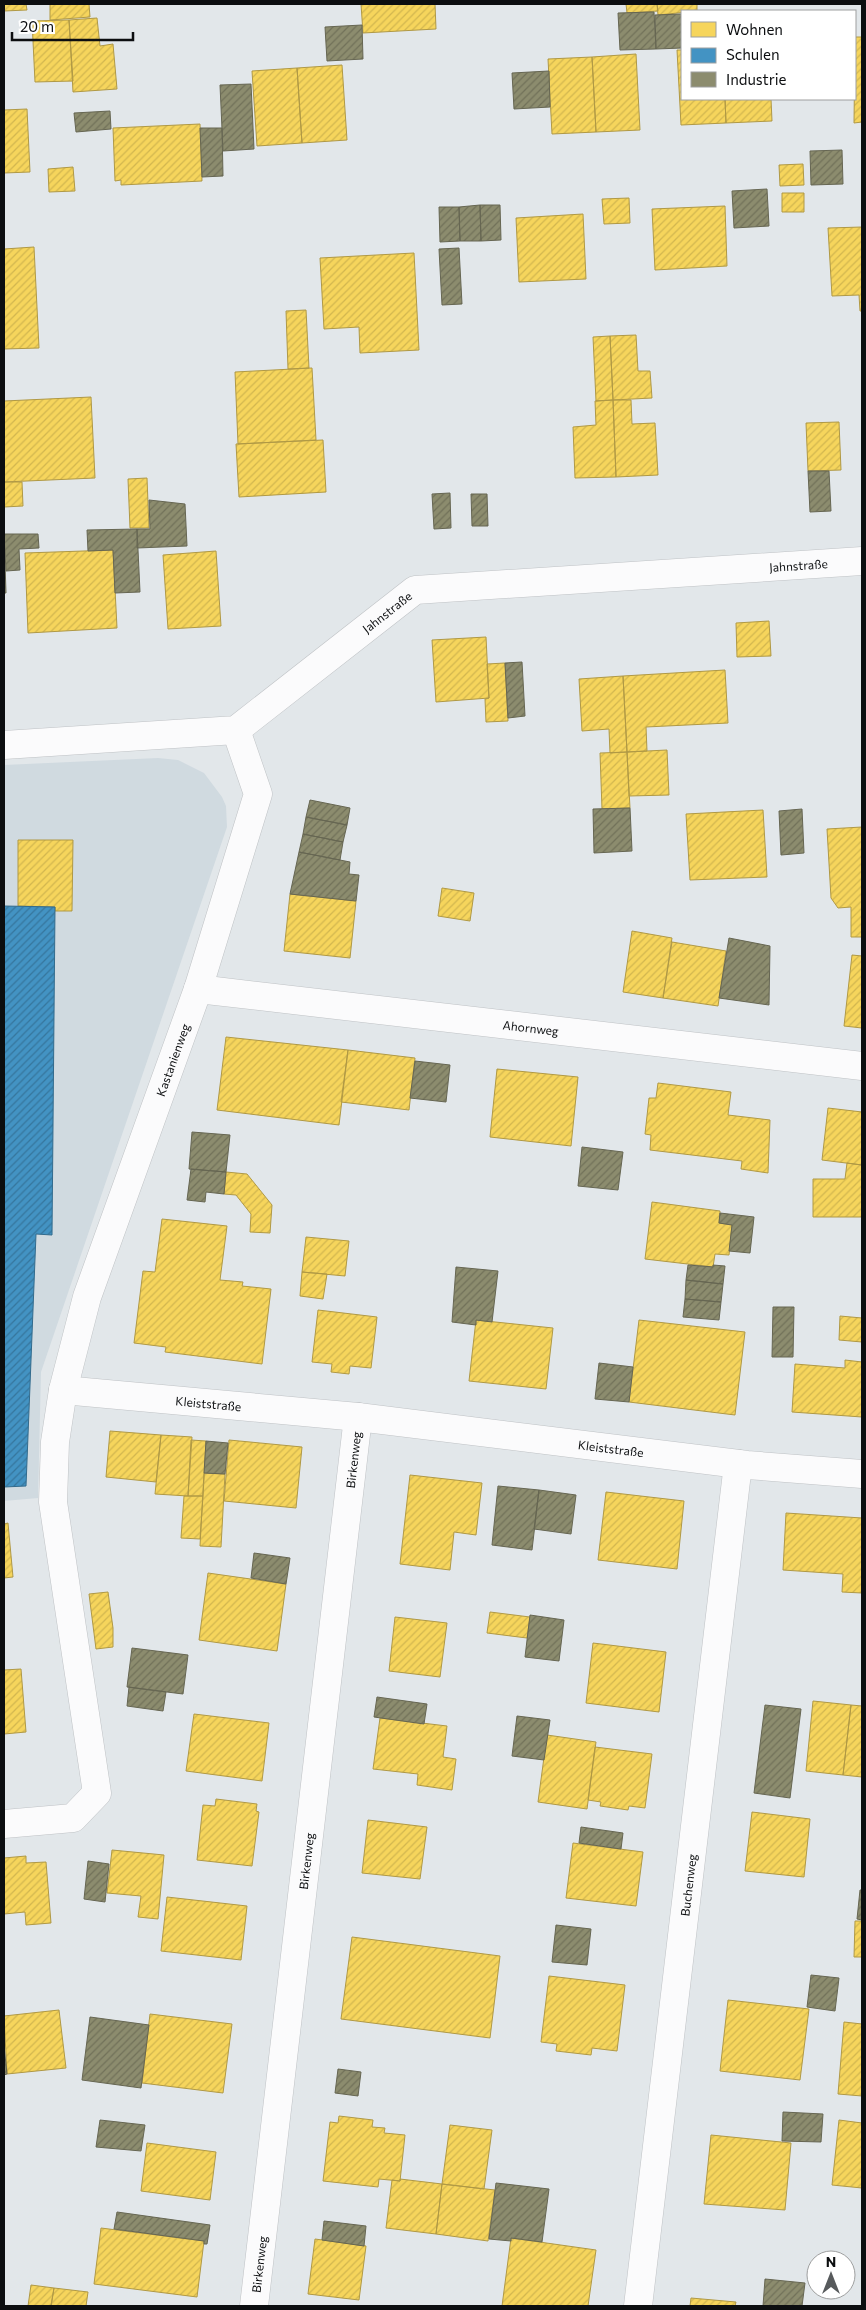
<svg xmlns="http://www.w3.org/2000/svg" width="866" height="2310" font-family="Commissioner,sans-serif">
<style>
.built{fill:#d0dae0}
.homes{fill:url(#homes-hatch);stroke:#b09945}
.schools{fill:url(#schools-hatch);stroke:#326b8d}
.industry{fill:url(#industry-hatch);stroke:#666652}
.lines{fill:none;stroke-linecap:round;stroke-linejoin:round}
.minor-casing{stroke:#bfc2c5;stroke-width:29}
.minor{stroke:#fbfbfc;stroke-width:28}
.labels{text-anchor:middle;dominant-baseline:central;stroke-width:5;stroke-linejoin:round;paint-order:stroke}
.street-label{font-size:12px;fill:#0c0e10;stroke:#fff}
</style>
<defs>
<pattern id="homes-hatch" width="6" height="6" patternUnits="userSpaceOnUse" patternTransform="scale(1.25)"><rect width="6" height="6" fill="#f6d55c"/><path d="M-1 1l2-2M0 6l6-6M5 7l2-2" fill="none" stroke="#d2b64f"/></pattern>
<pattern id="schools-hatch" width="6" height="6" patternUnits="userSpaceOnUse" patternTransform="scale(1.25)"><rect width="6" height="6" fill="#4393c3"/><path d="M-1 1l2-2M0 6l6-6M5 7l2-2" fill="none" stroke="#36769d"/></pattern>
<pattern id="industry-hatch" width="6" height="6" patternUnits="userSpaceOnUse" patternTransform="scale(1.25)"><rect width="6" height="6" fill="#8c8c6e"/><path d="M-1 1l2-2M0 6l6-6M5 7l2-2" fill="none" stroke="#717159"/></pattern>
</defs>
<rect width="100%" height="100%" fill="#e2e7ea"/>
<!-- built -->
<path class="built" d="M 158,758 L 178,760 L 204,773 L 222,797 L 226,806 L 227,827 L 41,1372 L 38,1498 L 4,1501 L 4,765 Z"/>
<!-- homes -->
<path class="homes" d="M 4,4 L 26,4 L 27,10 L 4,11 Z
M 50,4 L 89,4 L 90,17 L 50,20 Z
M 361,4 L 435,4 L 436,29 L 363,33 Z
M 626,4 L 657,4 L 658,11 L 627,13 Z
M 657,4 L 697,4 L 697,11 L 658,15 Z
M 97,18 L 100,46 L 113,44 L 117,89 L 73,92 L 69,20 Z
M 69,20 L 73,81 L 35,82 L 32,21 Z
M 855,37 L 862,37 L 862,122 L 854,123 Z
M 677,50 L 682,50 L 682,99 L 725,99 L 726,123 L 681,125 Z
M 636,54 L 640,130 L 596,132 L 592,57 Z
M 592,57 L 596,132 L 552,134 L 548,59 Z
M 342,65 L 347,140 L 302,143 L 297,68 Z
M 297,68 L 302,143 L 257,146 L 252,71 Z
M 725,99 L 771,99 L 772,121 L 726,123 Z
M 27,109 L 30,172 L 4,173 L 4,110 Z
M 200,124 L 202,181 L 121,185 L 121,180 L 115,181 L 113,128 Z
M 803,164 L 804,185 L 780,186 L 779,165 Z
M 73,167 L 75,191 L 49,192 L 48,169 Z
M 782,193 L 804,193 L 804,212 L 782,212 Z
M 629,198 L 630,223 L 604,224 L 602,199 Z
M 725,206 L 727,266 L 655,270 L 652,209 Z
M 583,214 L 586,279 L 519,282 L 516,218 Z
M 862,227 L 862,311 L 860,311 L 859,295 L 832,296 L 828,228 Z
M 34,247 L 39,348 L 4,349 L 4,249 Z
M 414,253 L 419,350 L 360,353 L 359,327 L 324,329 L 320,258 Z
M 306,310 L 309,368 L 288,369 L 286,311 Z
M 636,335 L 638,371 L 650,371 L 652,398 L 613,400 L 610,336 Z
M 610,336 L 613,400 L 596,401 L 593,337 Z
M 312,368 L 316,440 L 238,444 L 235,372 Z
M 91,397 L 95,478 L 4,482 L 4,401 Z
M 613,400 L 631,400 L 632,424 L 655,423 L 658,475 L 616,477 Z
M 613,400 L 616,477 L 575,478 L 573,427 L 596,425 L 595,401 Z
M 839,422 L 841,470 L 808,471 L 806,423 Z
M 323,440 L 326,492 L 239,497 L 236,444 Z
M 147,478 L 149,528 L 130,528 L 128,479 Z
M 4,482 L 22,482 L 23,506 L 4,507 Z
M 113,550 L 117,628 L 28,633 L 25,553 Z
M 216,551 L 221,626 L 168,629 L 163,555 Z
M 769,621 L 771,656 L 737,657 L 736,623 Z
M 486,637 L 489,698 L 436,702 L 432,640 Z
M 505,663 L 508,721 L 486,722 L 485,699 L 489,698 L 487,664 Z
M 725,670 L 728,723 L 646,727 L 647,751 L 627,752 L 623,676 Z
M 623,676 L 627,752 L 610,753 L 609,729 L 582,731 L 579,679 Z
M 667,750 L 669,795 L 629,796 L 627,752 Z
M 627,752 L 630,808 L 602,809 L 600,753 Z
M 763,810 L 767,877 L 690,880 L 686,814 Z
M 862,827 L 862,937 L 851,937 L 851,907 L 838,908 L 831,898 L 827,829 Z
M 18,840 L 73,840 L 72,911 L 55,911 L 55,907 L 18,906 Z
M 442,888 L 474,893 L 470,921 L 438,916 Z
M 290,894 L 356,901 L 350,958 L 284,951 Z
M 632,931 L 672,938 L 663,998 L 623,992 Z
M 672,942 L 726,951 L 718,1006 L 663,998 Z
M 852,955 L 862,956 L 862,1028 L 844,1026 Z
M 226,1037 L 348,1050 L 339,1125 L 217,1110 Z
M 348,1050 L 415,1058 L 409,1110 L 341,1102 Z
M 497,1069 L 578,1077 L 571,1146 L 490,1137 Z
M 658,1083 L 731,1092 L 728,1115 L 770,1120 L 768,1173 L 741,1169 L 742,1161 L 650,1150 L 651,1135 L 645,1134 L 649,1098 L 656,1098 Z
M 828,1108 L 862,1112 L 862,1165 L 822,1160 Z
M 847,1163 L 862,1165 L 862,1217 L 813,1217 L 813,1179 L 845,1179 Z
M 226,1172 L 247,1174 L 272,1205 L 270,1233 L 250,1232 L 251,1214 L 236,1195 L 224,1194 Z
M 652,1202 L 720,1211 L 719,1223 L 732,1225 L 729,1255 L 715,1254 L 713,1267 L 645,1259 Z
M 162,1219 L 227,1226 L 220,1280 L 243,1282 L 242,1286 L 271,1289 L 262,1364 L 165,1352 L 166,1347 L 134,1343 L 143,1271 L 155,1272 Z
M 306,1237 L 349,1241 L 345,1276 L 302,1272 Z
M 302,1272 L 327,1274 L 323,1299 L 300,1296 Z
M 318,1310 L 377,1317 L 371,1368 L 350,1366 L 349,1374 L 331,1372 L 332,1364 L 312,1362 Z
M 840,1316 L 862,1318 L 862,1342 L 839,1340 Z
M 476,1320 L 553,1328 L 546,1389 L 469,1381 Z
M 639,1320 L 745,1332 L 735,1415 L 629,1402 Z
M 845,1360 L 862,1362 L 862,1417 L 792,1412 L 795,1364 L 845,1368 Z
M 110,1431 L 161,1435 L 156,1482 L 106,1477 Z
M 161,1435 L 192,1437 L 188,1496 L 155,1494 Z
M 191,1440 L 206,1441 L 203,1496 L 188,1496 Z
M 229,1440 L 302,1447 L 296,1508 L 224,1501 Z
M 204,1473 L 225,1474 L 221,1547 L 200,1546 Z
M 410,1475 L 482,1483 L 476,1535 L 454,1532 L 450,1570 L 400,1564 Z
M 606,1492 L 684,1501 L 677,1569 L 598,1560 Z
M 184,1496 L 203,1496 L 200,1539 L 181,1538 Z
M 786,1513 L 862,1518 L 862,1593 L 842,1592 L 843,1574 L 783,1570 Z
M 8,1523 L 13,1577 L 4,1578 L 4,1524 Z
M 208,1573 L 286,1584 L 277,1651 L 199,1640 Z
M 108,1592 L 113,1628 L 113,1647 L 96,1649 L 89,1594 Z
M 490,1612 L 530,1617 L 527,1638 L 487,1633 Z
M 395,1617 L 447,1623 L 440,1677 L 389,1671 Z
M 593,1643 L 666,1652 L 659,1712 L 586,1703 Z
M 21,1669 L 26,1732 L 4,1734 L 4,1670 Z
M 813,1701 L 851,1705 L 843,1775 L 806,1771 Z
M 851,1705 L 862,1706 L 862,1777 L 843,1775 Z
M 194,1714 L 269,1723 L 262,1781 L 186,1771 Z
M 380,1718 L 447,1726 L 443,1757 L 456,1759 L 452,1790 L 417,1785 L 418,1774 L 373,1769 Z
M 547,1735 L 596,1742 L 587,1809 L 538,1802 Z
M 595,1747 L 652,1754 L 645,1808 L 629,1806 L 628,1810 L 600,1806 L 601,1802 L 588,1800 Z
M 216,1799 L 257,1804 L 256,1811 L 259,1812 L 252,1866 L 197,1860 L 203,1805 L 215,1806 Z
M 752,1812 L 810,1819 L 804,1877 L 745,1871 Z
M 368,1820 L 427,1827 L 420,1879 L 362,1873 Z
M 573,1843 L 643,1852 L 636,1906 L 566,1898 Z
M 112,1850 L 164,1855 L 158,1919 L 138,1917 L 141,1896 L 107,1893 Z
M 26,1856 L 26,1863 L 46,1862 L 51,1923 L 26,1925 L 25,1912 L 4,1914 L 4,1858 Z
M 167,1897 L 247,1906 L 241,1960 L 161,1951 Z
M 855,1921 L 862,1921 L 862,1957 L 854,1957 Z
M 352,1937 L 500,1956 L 490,2038 L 341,2019 Z
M 549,1976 L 625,1985 L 617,2051 L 592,2048 L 591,2055 L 556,2051 L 557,2044 L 541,2042 Z
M 728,2000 L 809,2009 L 800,2080 L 720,2071 Z
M 59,2010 L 66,2068 L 7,2074 L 4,2016 Z
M 150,2014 L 232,2024 L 223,2093 L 142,2083 Z
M 844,2022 L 862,2024 L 862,2096 L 838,2094 Z
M 339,2116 L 373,2120 L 372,2127 L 385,2128 L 384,2133 L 405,2135 L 400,2181 L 379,2179 L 378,2187 L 323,2181 L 330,2122 L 338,2123 Z
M 839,2120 L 862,2123 L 862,2188 L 832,2185 Z
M 450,2125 L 492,2130 L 484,2189 L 442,2184 Z
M 711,2135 L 791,2143 L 785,2210 L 704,2204 Z
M 147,2143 L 216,2152 L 210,2200 L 141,2191 Z
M 400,2179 L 442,2184 L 436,2234 L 386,2228 L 392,2180 L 400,2181 Z
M 442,2184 L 495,2190 L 488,2241 L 436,2234 Z
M 101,2228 L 204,2241 L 197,2297 L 94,2284 Z
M 511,2238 L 596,2250 L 588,2306 L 502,2306 Z
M 315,2239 L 366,2246 L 359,2300 L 308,2294 Z
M 31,2285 L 54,2288 L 51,2306 L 28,2306 Z
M 54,2288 L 88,2292 L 86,2306 L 51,2306 Z
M 691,2298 L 736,2302 L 735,2306 L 690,2306 Z"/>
<!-- schools -->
<path class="schools" d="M 4,906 L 55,907 L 52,1235 L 36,1234 L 26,1486 L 4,1487 Z"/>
<!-- industry -->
<path class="industry" d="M 654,12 L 656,49 L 620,50 L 618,13 Z
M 682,14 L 682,48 L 656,49 L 655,15 Z
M 362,25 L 363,59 L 327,61 L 325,27 Z
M 549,71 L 550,107 L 514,109 L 512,73 Z
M 251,84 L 254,149 L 223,151 L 220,85 Z
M 110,111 L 111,129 L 76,132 L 74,113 Z
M 200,128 L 222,128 L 223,176 L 202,177 Z
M 842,150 L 843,184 L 811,185 L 810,151 Z
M 767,189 L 769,226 L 734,228 L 732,191 Z
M 480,205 L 481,241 L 460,241 L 459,207 Z
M 480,205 L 500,205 L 501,240 L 481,241 Z
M 439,207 L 459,207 L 460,241 L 440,242 Z
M 459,248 L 462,304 L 442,305 L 439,249 Z
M 808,471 L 829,471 L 831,511 L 810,512 Z
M 450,493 L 451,528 L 434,529 L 432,494 Z
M 471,494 L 487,494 L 488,526 L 472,526 Z
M 149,500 L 185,504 L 187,546 L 137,548 L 137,529 L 150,529 Z
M 137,529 L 140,592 L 115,593 L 113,550 L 88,551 L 87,530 Z
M 4,534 L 6,593 L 4,593 Z
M 4,534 L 38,534 L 39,548 L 19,549 L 20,570 L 6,571 Z
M 522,662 L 525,716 L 508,718 L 505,663 Z
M 310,800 L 350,808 L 347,825 L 306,817 Z
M 630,808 L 632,851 L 594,853 L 593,809 Z
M 802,809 L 804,853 L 781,855 L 779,811 Z
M 306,817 L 347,825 L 343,842 L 303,834 Z
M 303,834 L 343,842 L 340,860 L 299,852 Z
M 299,852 L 350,862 L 349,874 L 359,875 L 356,901 L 290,894 Z
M 729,938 L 770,946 L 769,1005 L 719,998 Z
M 415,1061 L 450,1065 L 446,1102 L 410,1098 Z
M 192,1132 L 230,1135 L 226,1172 L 189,1169 Z
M 582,1147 L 623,1152 L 618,1190 L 578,1186 Z
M 191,1169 L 226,1172 L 224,1194 L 206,1192 L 205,1202 L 187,1200 Z
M 720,1213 L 754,1217 L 750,1253 L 729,1251 L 732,1225 L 719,1223 Z
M 688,1265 L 713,1267 L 713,1265 L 725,1266 L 723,1284 L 686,1280 Z
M 456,1267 L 498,1271 L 492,1322 L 476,1320 L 476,1325 L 452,1322 Z
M 686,1280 L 723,1284 L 721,1302 L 685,1299 Z
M 685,1299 L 721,1302 L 719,1320 L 683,1317 Z
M 773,1307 L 794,1307 L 793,1357 L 772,1357 Z
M 599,1363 L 633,1367 L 629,1402 L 595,1399 Z
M 206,1441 L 228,1443 L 225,1474 L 204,1473 Z
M 498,1486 L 539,1490 L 532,1550 L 492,1545 Z
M 539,1490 L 576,1495 L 571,1534 L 534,1529 Z
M 254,1553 L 290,1558 L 286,1584 L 251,1578 Z
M 530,1615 L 564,1620 L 559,1661 L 525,1657 Z
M 132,1648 L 188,1655 L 183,1694 L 127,1687 Z
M 129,1687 L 166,1692 L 163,1711 L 127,1706 Z
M 377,1697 L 427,1704 L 424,1724 L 374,1717 Z
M 765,1705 L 801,1709 L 790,1798 L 754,1793 Z
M 517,1716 L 550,1720 L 544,1760 L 512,1756 Z
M 581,1827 L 623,1833 L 621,1849 L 579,1843 Z
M 88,1861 L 109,1864 L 105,1902 L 84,1899 Z
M 860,1890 L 862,1890 L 862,1920 L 857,1919 Z
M 556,1925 L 591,1929 L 587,1965 L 552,1962 Z
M 811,1975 L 839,1978 L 835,2011 L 807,2007 Z
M 90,2017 L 149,2025 L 141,2088 L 82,2080 Z
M 4,2046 L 7,2074 L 4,2075 Z
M 338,2069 L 361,2072 L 358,2096 L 335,2093 Z
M 783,2112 L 823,2114 L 821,2142 L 782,2141 Z
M 100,2120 L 145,2125 L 141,2151 L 96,2147 Z
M 496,2183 L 549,2189 L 542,2242 L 511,2238 L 511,2241 L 489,2239 Z
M 117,2212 L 210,2225 L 207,2244 L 204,2244 L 204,2241 L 114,2229 Z
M 324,2221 L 366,2226 L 364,2246 L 322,2240 Z
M 765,2279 L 805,2283 L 802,2306 L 763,2306 Z"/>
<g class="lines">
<defs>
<g id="minor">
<path id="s1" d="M 4,745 L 236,730 L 415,590 L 862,561"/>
<path id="s2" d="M 198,989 L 862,1066"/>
<path id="s3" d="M 63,1390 L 358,1417 L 747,1465 L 862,1474"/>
<path id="s4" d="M 4,1824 L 73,1818 L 97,1793 L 53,1502 L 55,1442 L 63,1390 L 87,1297 L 198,989 L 258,794 L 236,730"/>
<path id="s5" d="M 254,2306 L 358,1417"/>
<path id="s6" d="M 638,2306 L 738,1464"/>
</g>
</defs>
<!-- minor casing -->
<use href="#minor" class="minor-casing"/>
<!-- minor -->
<use href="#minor" class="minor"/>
</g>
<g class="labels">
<!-- street labels -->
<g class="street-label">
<text stroke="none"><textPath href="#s1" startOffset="844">Jahnstraße</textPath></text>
<text stroke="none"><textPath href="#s1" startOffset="424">Jahnstraße</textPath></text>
<text stroke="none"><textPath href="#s2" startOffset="335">Ahornweg</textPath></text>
<text stroke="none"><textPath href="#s4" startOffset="859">Kastanienweg</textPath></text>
<text stroke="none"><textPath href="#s3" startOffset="146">Kleiststraße</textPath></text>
<text stroke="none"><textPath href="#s3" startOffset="551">Kleiststraße</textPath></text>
<text stroke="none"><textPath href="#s5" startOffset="852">Birkenweg</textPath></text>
<text stroke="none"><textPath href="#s5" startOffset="448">Birkenweg</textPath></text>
<text stroke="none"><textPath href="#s6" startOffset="424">Buchenweg</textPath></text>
<text stroke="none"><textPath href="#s5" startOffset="42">Birkenweg</textPath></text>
</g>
</g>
<!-- border -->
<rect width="866" height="2310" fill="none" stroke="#0c0e10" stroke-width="10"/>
<!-- legend -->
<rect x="681" y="10" width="175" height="90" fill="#ffffff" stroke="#9e9f9f"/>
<rect x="691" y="22" width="25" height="15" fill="#f6d55c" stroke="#9e9f9f"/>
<text x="726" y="35" font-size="15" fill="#0c0e10">Wohnen</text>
<rect x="691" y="48" width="25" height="15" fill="#4393c3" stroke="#9e9f9f"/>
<text x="726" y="60" font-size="15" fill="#0c0e10">Schulen</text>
<rect x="691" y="72" width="25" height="15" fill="#8c8c6e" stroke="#9e9f9f"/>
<text x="726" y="85" font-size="15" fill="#0c0e10">Industrie</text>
<!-- north arrow -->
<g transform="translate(831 2275)"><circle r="24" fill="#ffffff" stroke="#9e9f9f"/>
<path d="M0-4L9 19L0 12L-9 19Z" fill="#575a5c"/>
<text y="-8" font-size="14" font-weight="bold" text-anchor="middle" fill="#0c0e10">N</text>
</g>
<!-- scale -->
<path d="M12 32v8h121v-8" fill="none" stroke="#0c0e10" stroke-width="2.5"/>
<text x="20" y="32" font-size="15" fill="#0c0e10" stroke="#ffffff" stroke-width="4" paint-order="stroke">20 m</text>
</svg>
